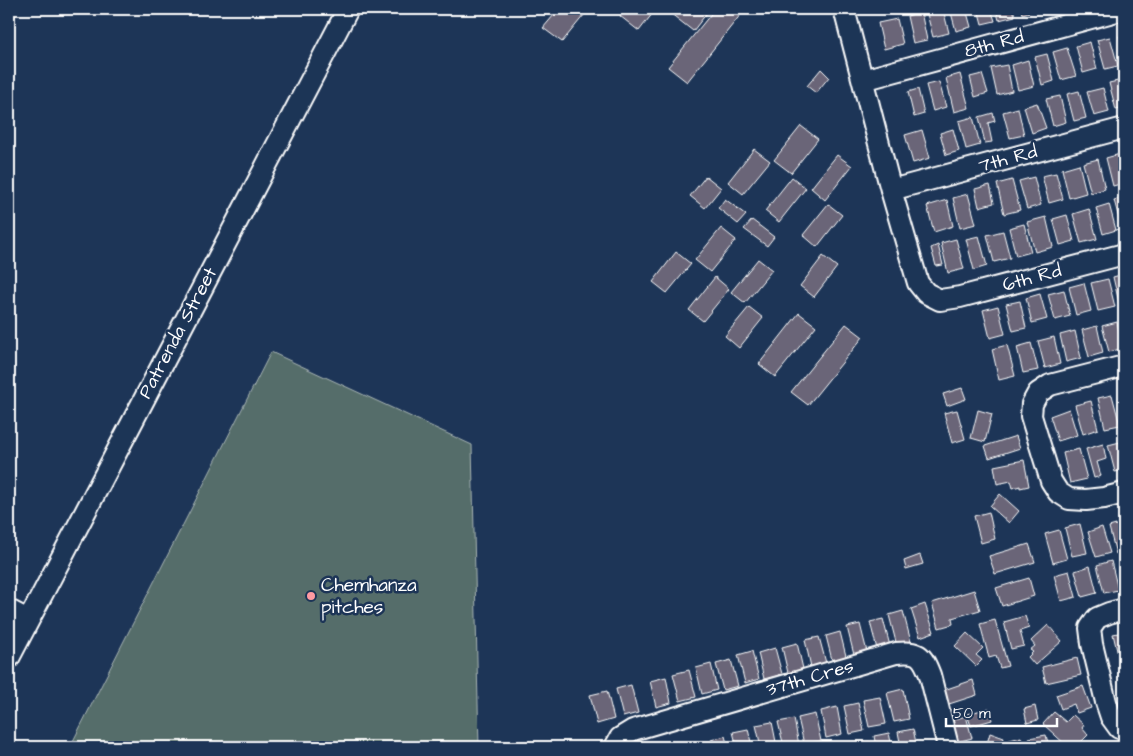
<svg xmlns="http://www.w3.org/2000/svg" width="1133" height="756" font-family="'Architects Daughter',sans-serif">
<style>
.green{fill:#556d6a;stroke:#aab6b4}
.building{fill:#6a6578;stroke:#fff}
.lines{fill:none;stroke-linecap:round;stroke-linejoin:round}
.minor-casing{stroke:#fff;stroke-width:24}
.minor{stroke:#1d3557;stroke-width:20}
.poi-dot{fill:#ff9aa2;stroke:#1d3557;stroke-width:2}
.labels{text-anchor:middle;dominant-baseline:central;stroke-width:5;stroke-linejoin:round;paint-order:stroke}
.street-label{font-size:19px;fill:#fff;stroke:#1d3557}
.poi-label{font-size:19px;fill:#fff;stroke:#1d3557;text-anchor:start}
</style>
<rect width="100%" height="100%" fill="#1d3557"/>
<filter id="ink" filterUnits="userSpaceOnUse"><feTurbulence type="fractalNoise" baseFrequency=".02" numOctaves="2"/><feDisplacementMap in="SourceGraphic" scale="10" xChannelSelector="R" yChannelSelector="G"/><feConvolveMatrix kernelMatrix="1 2 1 2 8 2 1 2 1" color-interpolation-filters="sRGB"/></filter>
<g filter="url(#ink)">
<!-- green -->
<path class="green" d="M 271,352 L 472,445 L 479,747 L 70,747 Z"/>
<!-- building -->
<path class="building" d="M 559,9 L 589,9 L 562,42 L 543,28 Z
M 625,9 L 656,9 L 639,31 L 620,16 Z
M 665,9 L 710,9 L 693,31 Z
M 715,9 L 745,9 L 687,82 L 668,67 Z
M 931,9 L 943,9 L 949,33 L 933,37 L 926,10 Z
M 950,9 L 966,9 L 971,27 L 956,31 Z
M 978,9 L 991,9 L 995,21 L 982,24 Z
M 996,9 L 1013,9 L 1015,16 L 999,20 Z
M 1021,9 L 1037,9 L 1038,10 L 1022,14 Z
M 921,12 L 927,40 L 913,43 L 907,16 Z
M 897,19 L 903,44 L 884,49 L 878,23 Z
M 1124,35 L 1124,55 L 1119,36 Z
M 1110,37 L 1118,66 L 1105,69 L 1097,40 Z
M 1090,42 L 1097,69 L 1083,73 L 1076,46 Z
M 1067,48 L 1076,76 L 1061,80 L 1053,52 Z
M 1047,54 L 1054,81 L 1042,85 L 1035,57 Z
M 1028,60 L 1034,86 L 1018,90 L 1012,65 Z
M 1007,65 L 1012,91 L 997,95 L 991,68 Z
M 821,69 L 829,77 L 816,93 L 807,86 Z
M 960,74 L 969,108 L 954,112 L 946,78 Z
M 982,74 L 988,93 L 975,97 L 970,77 Z
M 1122,80 L 1124,89 L 1124,108 L 1116,110 L 1109,83 Z
M 939,82 L 946,107 L 933,111 L 926,85 Z
M 1103,88 L 1109,112 L 1094,116 L 1087,92 Z
M 918,89 L 924,114 L 914,117 L 908,92 Z
M 1079,91 L 1086,118 L 1074,121 L 1067,94 Z
M 1060,96 L 1066,122 L 1053,126 L 1046,99 Z
M 1037,103 L 1046,128 L 1032,133 L 1024,107 Z
M 1018,108 L 1024,135 L 1010,138 L 1003,112 Z
M 993,113 L 995,121 L 988,123 L 992,142 L 985,143 L 979,117 Z
M 973,117 L 980,145 L 966,149 L 959,121 Z
M 801,126 L 818,139 L 791,173 L 774,160 Z
M 953,129 L 959,151 L 946,155 L 940,133 Z
M 922,130 L 930,158 L 913,163 L 905,135 Z
M 754,149 L 770,161 L 743,194 L 728,182 Z
M 1120,154 L 1124,172 L 1124,183 L 1113,186 L 1106,158 Z
M 837,155 L 852,166 L 825,200 L 811,188 Z
M 1098,159 L 1105,189 L 1091,193 L 1083,163 Z
M 1079,164 L 1086,193 L 1069,198 L 1062,169 Z
M 1056,173 L 1063,199 L 1049,203 L 1042,176 Z
M 706,176 L 721,188 L 705,208 L 690,196 Z
M 792,177 L 806,188 L 779,222 L 765,211 Z
M 1034,177 L 1041,205 L 1027,209 L 1019,181 Z
M 1012,180 L 1020,210 L 1004,214 L 997,184 Z
M 990,185 L 994,203 L 979,207 L 975,189 Z
M 968,194 L 976,224 L 960,228 L 953,198 Z
M 1124,197 L 1124,229 L 1122,230 L 1114,200 Z
M 725,199 L 746,215 L 738,224 L 718,208 Z
M 947,200 L 953,226 L 934,232 L 927,206 Z
M 828,204 L 842,215 L 817,247 L 803,235 Z
M 1109,204 L 1116,230 L 1103,234 L 1096,208 Z
M 1089,209 L 1097,239 L 1081,243 L 1073,214 Z
M 1067,215 L 1074,241 L 1060,245 L 1053,219 Z
M 1046,217 L 1053,247 L 1035,252 L 1027,222 Z
M 752,220 L 774,237 L 767,246 L 744,229 Z
M 1024,224 L 1031,252 L 1016,256 L 1009,228 Z
M 721,228 L 736,240 L 710,272 L 695,260 Z
M 1003,231 L 1010,258 L 994,262 L 987,235 Z
M 979,236 L 987,266 L 974,270 L 966,239 Z
M 956,239 L 964,269 L 948,273 L 941,243 Z
M 938,245 L 943,265 L 936,266 L 931,248 Z
M 676,252 L 691,264 L 667,293 L 653,282 Z
M 823,256 L 837,267 L 814,297 L 800,286 Z
M 758,259 L 772,270 L 745,303 L 731,292 Z
M 1124,274 L 1124,306 L 1120,307 L 1113,277 Z
M 715,277 L 729,289 L 703,321 L 689,310 Z
M 1108,279 L 1115,307 L 1098,311 L 1091,283 Z
M 1084,283 L 1091,311 L 1076,315 L 1069,287 Z
M 1064,290 L 1070,316 L 1055,320 L 1048,294 Z
M 1040,294 L 1047,319 L 1032,323 L 1026,298 Z
M 1020,301 L 1026,328 L 1013,331 L 1006,304 Z
M 998,306 L 1005,334 L 990,338 L 983,310 Z
M 749,307 L 763,318 L 739,348 L 725,336 Z
M 799,313 L 816,326 L 775,377 L 759,364 Z
M 1117,322 L 1123,348 L 1109,352 L 1102,326 Z
M 846,324 L 863,337 L 808,405 L 791,392 Z
M 1097,326 L 1103,353 L 1089,357 L 1082,330 Z
M 1075,331 L 1081,358 L 1066,362 L 1060,335 Z
M 1054,337 L 1060,364 L 1045,368 L 1038,341 Z
M 1031,343 L 1038,370 L 1023,373 L 1017,347 Z
M 1007,345 L 1015,376 L 999,380 L 992,349 Z
M 962,388 L 966,399 L 947,406 L 943,394 Z
M 1112,395 L 1120,425 L 1105,428 L 1098,398 Z
M 1124,395 L 1124,414 L 1120,396 Z
M 1091,401 L 1098,429 L 1083,434 L 1075,405 Z
M 1069,409 L 1077,435 L 1058,441 L 1050,416 Z
M 957,410 L 965,439 L 952,443 L 944,413 Z
M 978,410 L 992,414 L 985,442 L 971,438 Z
M 1016,436 L 1020,448 L 989,458 L 985,446 Z
M 1124,441 L 1124,470 L 1115,472 L 1108,445 Z
M 1103,444 L 1106,459 L 1097,462 L 1101,476 L 1094,478 L 1086,449 Z
M 1079,449 L 1087,479 L 1070,483 L 1063,453 Z
M 1024,460 L 1029,486 L 1020,488 L 1020,486 L 1013,488 L 1011,481 L 997,484 L 994,466 Z
M 1000,494 L 1019,511 L 1009,523 L 990,506 Z
M 989,512 L 995,539 L 981,543 L 974,516 Z
M 1123,523 L 1124,529 L 1124,552 L 1116,554 L 1109,527 Z
M 1080,524 L 1087,553 L 1072,556 L 1065,528 Z
M 1102,527 L 1110,553 L 1096,557 L 1088,532 Z
M 1059,530 L 1067,559 L 1053,563 L 1045,534 Z
M 1029,544 L 1035,562 L 995,574 L 989,556 Z
M 920,555 L 923,564 L 906,569 L 904,561 Z
M 1124,555 L 1124,572 L 1123,572 L 1118,556 Z
M 1111,561 L 1118,590 L 1104,593 L 1097,565 Z
M 1090,566 L 1097,593 L 1082,597 L 1075,571 Z
M 1069,571 L 1076,597 L 1061,601 L 1054,575 Z
M 1029,578 L 1034,596 L 1002,606 L 996,588 Z
M 974,590 L 980,610 L 952,618 L 953,624 L 939,628 L 932,603 Z
M 925,604 L 934,632 L 920,637 L 911,609 Z
M 903,611 L 911,642 L 897,646 L 889,615 Z
M 1025,616 L 1029,628 L 1020,631 L 1024,646 L 1011,649 L 1004,622 Z
M 883,619 L 890,646 L 877,649 L 870,622 Z
M 995,620 L 1008,666 L 1000,668 L 996,656 L 989,658 L 980,624 Z
M 860,624 L 867,652 L 854,655 L 847,627 Z
M 1048,625 L 1062,641 L 1035,665 L 1028,657 L 1033,652 L 1030,650 L 1035,646 L 1031,641 Z
M 840,632 L 847,660 L 833,664 L 826,636 Z
M 1124,632 L 1124,662 L 1120,663 L 1113,634 Z
M 967,633 L 983,648 L 976,655 L 982,660 L 976,666 L 955,646 Z
M 819,637 L 826,663 L 811,667 L 805,640 Z
M 797,643 L 803,669 L 788,673 L 782,647 Z
M 775,648 L 782,674 L 764,679 L 758,653 Z
M 752,651 L 759,679 L 745,683 L 738,655 Z
M 1077,658 L 1081,675 L 1046,683 L 1042,667 Z
M 731,660 L 738,686 L 723,690 L 716,664 Z
M 711,664 L 717,690 L 702,694 L 696,668 Z
M 689,670 L 696,697 L 680,701 L 673,674 Z
M 666,677 L 671,703 L 656,707 L 650,681 Z
M 973,680 L 977,695 L 949,704 L 944,690 Z
M 631,685 L 638,713 L 623,717 L 616,689 Z
M 1083,686 L 1091,708 L 1077,713 L 1074,704 L 1061,709 L 1056,695 Z
M 903,689 L 909,719 L 894,722 L 887,693 Z
M 607,691 L 614,719 L 597,724 L 590,695 Z
M 880,697 L 886,724 L 869,727 L 863,700 Z
M 858,703 L 864,731 L 850,734 L 844,706 Z
M 1035,706 L 1038,720 L 1027,723 L 1024,709 Z
M 837,707 L 842,734 L 826,738 L 821,711 Z
M 989,708 L 992,720 L 971,726 L 967,714 Z
M 1054,712 L 1066,722 L 1073,715 L 1084,725 L 1082,728 L 1088,735 L 1076,747 L 1068,747 L 1043,724 Z
M 815,714 L 821,741 L 804,744 L 798,718 Z
M 966,716 L 972,738 L 957,742 L 952,720 Z
M 794,719 L 799,745 L 784,747 L 778,722 Z
M 772,722 L 777,747 L 761,747 L 756,725 Z
M 748,729 L 752,747 L 737,747 L 733,732 Z
M 913,729 L 917,747 L 901,747 L 898,732 Z
M 889,733 L 892,747 L 876,747 L 874,736 Z
M 990,733 L 1004,738 L 1001,747 L 986,747 Z
M 1046,735 L 1049,747 L 1032,747 L 1029,738 Z
M 725,736 L 728,747 L 713,747 L 711,740 Z
M 1021,737 L 1024,747 L 1008,747 L 1006,741 Z
M 869,742 L 870,747 L 854,747 L 854,745 Z"/>
<g class="lines">
<defs>
<path id="minor" d="M 844,9 L 891,190 L 918,283 L 926,293 L 940,300 L 960,297 L 1124,254
M 863,80 L 1124,9
M 891,190 L 1124,128
M 1124,366 L 1050,385 L 1038,393 L 1032,404 L 1031,416 L 1051,481 L 1058,492 L 1069,499 L 1086,500 L 1104,498 L 1124,493
M 1124,609 L 1109,613 L 1097,618 L 1090,628 L 1092,644 L 1106,702 L 1111,717 L 1119,728 L 1124,729
M 9,610 L 28,620
M 9,658 L 348,9
M 615,747 L 620,738 L 633,730 L 896,653 C 918,651 922,654 930,675 L 947,742 L 946,747"/>
</defs>
<!-- minor casing -->
<use href="#minor" class="minor-casing"/>
<!-- minor -->
<use href="#minor" class="minor"/>
</g>
</g>
<!-- markers -->
<circle class="poi-dot" cx="311" cy="596" r="5"/>
<g class="labels">
<!-- street labels -->
<g class="street-label">
<text transform="translate(994 44) rotate(-15)">8th Rd</text>
<text transform="translate(1008 159) rotate(-15)">7th Rd</text>
<text transform="translate(1032 278) rotate(-15)">6th Rd</text>
<text transform="translate(178 333) rotate(-62)">Patrenda Street</text>
<text transform="translate(810 678) rotate(-16)">37th Cres</text>
</g>
<!-- poi labels -->
<g class="poi-label">
<text x="321" y="585">Chemhanza<tspan x="321" dy="22">pitches</tspan></text>
</g>
</g>
<!-- margin -->
<rect width="1133" height="756" fill="none" stroke="#1d3557" stroke-width="30"/>
<rect x="15" y="15" width="1103" height="726" fill="none" stroke="#fff" stroke-width="2" filter="url(#ink)"/>
<!-- scale -->
<path d="M946 718v8h111v-8" fill="none" stroke="#ffffff" stroke-width="2.5"/>
<text x="953" y="718" font-size="15" fill="#ffffff" stroke="#1d3557" stroke-width="4" paint-order="stroke">50 m</text>
</svg>
